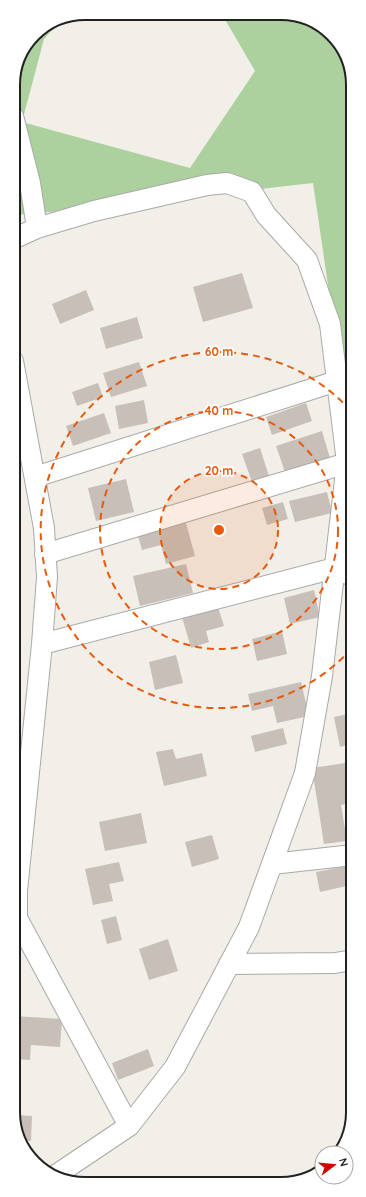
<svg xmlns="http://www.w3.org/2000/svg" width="366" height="1197" font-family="Quicksand,sans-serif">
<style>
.forest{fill:#add19e}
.building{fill:#c7bfb8}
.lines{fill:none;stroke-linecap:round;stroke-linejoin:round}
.minor-casing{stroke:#a9a9a9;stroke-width:22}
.minor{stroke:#fff;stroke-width:20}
.ring{fill:none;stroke:#e8590c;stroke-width:2;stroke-dasharray:7 5}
.rim{fill:none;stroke:#222;stroke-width:2}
.centre{fill:#e8590c;stroke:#fff;stroke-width:2}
.ring-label{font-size:12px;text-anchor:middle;font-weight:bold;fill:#e8590c;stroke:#fff;stroke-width:3.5;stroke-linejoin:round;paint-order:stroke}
</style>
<rect width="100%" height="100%" fill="#f2efe9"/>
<!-- forest -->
<path class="forest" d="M 295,14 L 332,34 L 352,71 L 352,448 L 313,183 L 87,209 L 13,215 L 13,81 L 34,34 L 58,18 L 63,18 L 44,39 L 22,122 L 190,168 L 255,71 L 223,16 Z
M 14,489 L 16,495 L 14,583 Z"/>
<!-- building -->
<path class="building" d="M 242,273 L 253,308 L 203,322 L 193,287 Z
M 86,290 L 94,310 L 60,324 L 52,304 Z
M 137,317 L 143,338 L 106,349 L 100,328 Z
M 139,362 L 147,386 L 111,397 L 103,373 Z
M 98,383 L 103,397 L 77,406 L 72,392 Z
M 144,400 L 148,423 L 119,429 L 115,406 Z
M 306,403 L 312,421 L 272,435 L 266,417 Z
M 104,413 L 111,433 L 73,446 L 66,426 Z
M 322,431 L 330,458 L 285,472 L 276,446 Z
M 260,448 L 269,476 L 252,482 L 242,454 Z
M 126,479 L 134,512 L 96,521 L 88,488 Z
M 327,492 L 332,513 L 295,522 L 289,501 Z
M 283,502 L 288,519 L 267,525 L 262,508 Z
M 186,523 L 195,556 L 166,564 L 161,545 L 142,550 L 138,536 Z
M 186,564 L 193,593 L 140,606 L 133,576 Z
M 314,590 L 320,617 L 290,624 L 284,598 Z
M 218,607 L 224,626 L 206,631 L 209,642 L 191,648 L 182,617 Z
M 282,631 L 287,654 L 257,661 L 252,639 Z
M 176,655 L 183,683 L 155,690 L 149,662 Z
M 301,682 L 309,716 L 277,723 L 273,706 L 252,711 L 248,694 Z
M 352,713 L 352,744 L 340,747 L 334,717 Z
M 283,728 L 287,744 L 255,752 L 251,736 Z
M 173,749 L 176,759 L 202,753 L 207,776 L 164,786 L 156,752 Z
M 352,762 L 352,803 L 341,805 L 347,841 L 324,844 L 312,768 Z
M 141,813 L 147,843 L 105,851 L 99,822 Z
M 212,835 L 219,859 L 192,867 L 185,842 Z
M 119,862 L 124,881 L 109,884 L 113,901 L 93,905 L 85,869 Z
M 347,866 L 351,885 L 320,892 L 316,872 Z
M 353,914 L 353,937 L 352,937 L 347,915 Z
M 116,916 L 122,940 L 107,944 L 101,920 Z
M 168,939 L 178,971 L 149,980 L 139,949 Z
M 14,1016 L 62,1019 L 60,1047 L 31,1045 L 30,1060 L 14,1059 Z
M 148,1049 L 154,1066 L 118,1080 L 112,1063 Z
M 14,1115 L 32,1116 L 31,1141 L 22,1140 L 14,1126 Z"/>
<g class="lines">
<defs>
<path id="minor" d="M 13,116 L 30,183 L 37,228
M 13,239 L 37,228 L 94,211 L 207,185 L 227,183 L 252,192 L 266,215 L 307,260 L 330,324 L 346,454
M 13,361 L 44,528 L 47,577 L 42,644 L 17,891 L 17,918 L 129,1126
M 35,477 L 337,381
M 45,554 L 347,463
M 42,644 L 335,568 L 352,576
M 272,864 L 353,855
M 229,964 L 335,963 L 353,960
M 56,1175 L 129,1126 L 175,1067 L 249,927 L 305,773 L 322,676 L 347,463 L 352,437"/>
</defs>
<!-- minor casing -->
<use href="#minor" class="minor-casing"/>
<!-- minor -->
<use href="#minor" class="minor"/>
</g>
<!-- distance rings -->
<circle cx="219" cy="530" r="59" fill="#e8590c" fill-opacity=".12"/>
<g class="ring">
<circle cx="219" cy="530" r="59"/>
<circle cx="219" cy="530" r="119"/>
<path d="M352 648A178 178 0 1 1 351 411"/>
</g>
<!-- crop -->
<path d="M0 0H366V1197H0ZM85 20H281A65 65 0 0 1 346 85V1112A65 65 0 0 1 281 1177H85A65 65 0 0 1 20 1112V85A65 65 0 0 1 85 20Z" fill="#fff" fill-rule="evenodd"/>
<path class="rim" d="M85 20H281A65 65 0 0 1 346 85V1112A65 65 0 0 1 281 1177H85A65 65 0 0 1 20 1112V85A65 65 0 0 1 85 20Z"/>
<circle cx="219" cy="530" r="6" class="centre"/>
<g class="ring-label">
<text x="219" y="356">60 m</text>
<text x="219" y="415">40 m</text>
<text x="219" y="475">20 m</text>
</g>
<!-- north arrow -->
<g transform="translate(334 1165) rotate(74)"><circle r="19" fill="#ffffff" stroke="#a7a7a7"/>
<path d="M0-3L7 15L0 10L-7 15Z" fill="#d40000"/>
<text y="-6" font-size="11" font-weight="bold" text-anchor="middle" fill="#222222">N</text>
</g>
</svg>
